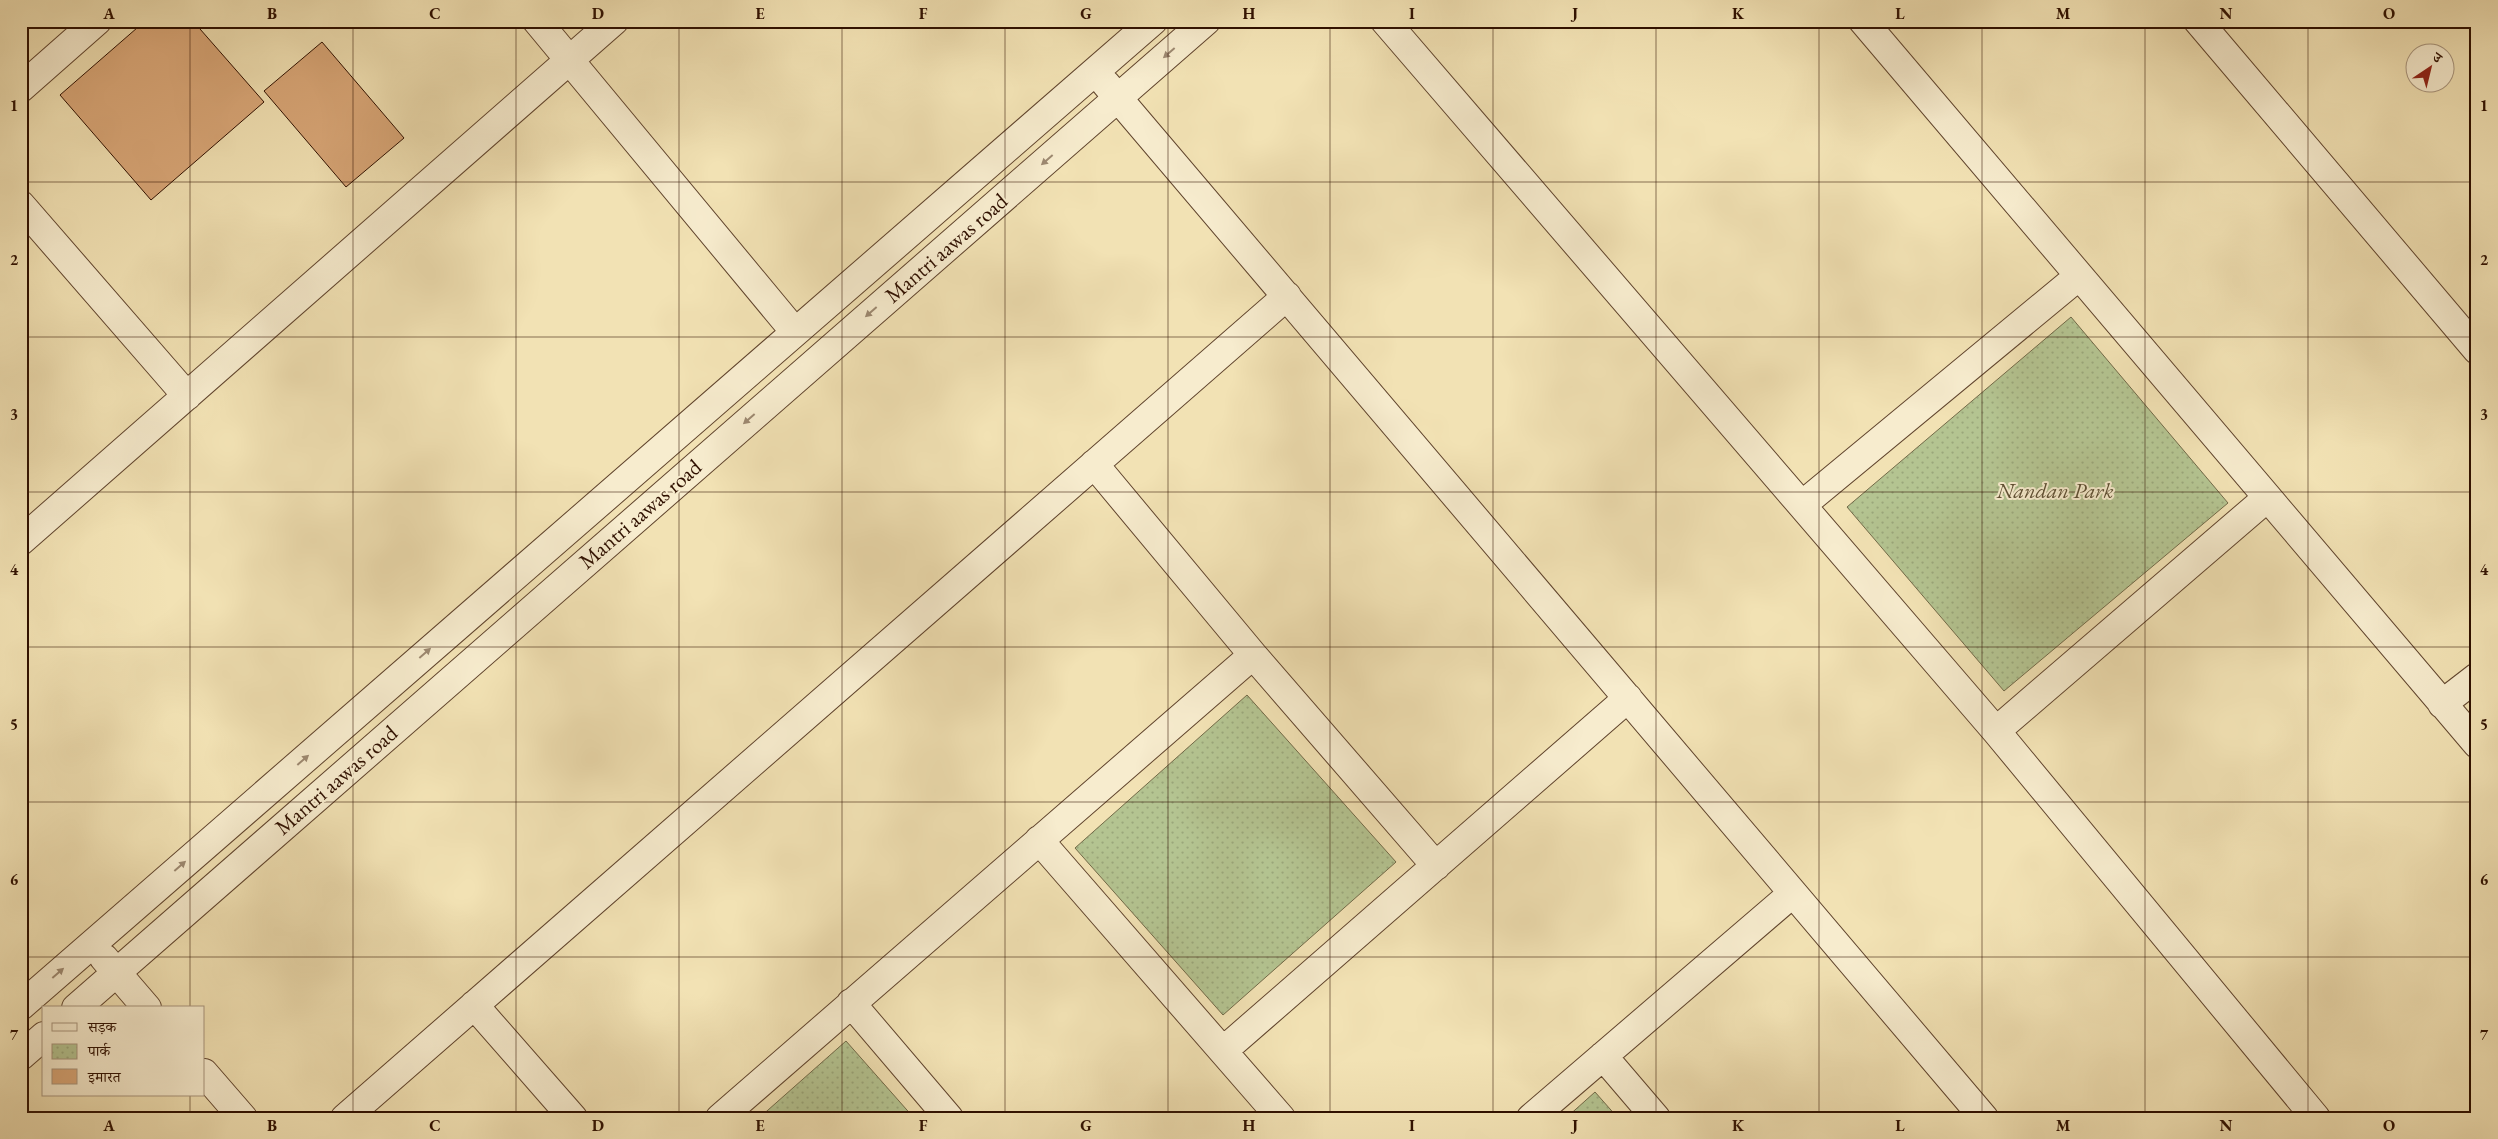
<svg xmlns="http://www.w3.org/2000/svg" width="2498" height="1139" font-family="'EB Garamond','Noto Serif Devanagari',serif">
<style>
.park{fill:url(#park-dots);stroke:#726a48}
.building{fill:#d9a778;stroke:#2f1000}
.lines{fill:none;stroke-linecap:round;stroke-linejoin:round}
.street-casing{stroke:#60442d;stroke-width:30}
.street{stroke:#f7ecce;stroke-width:28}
.oneway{fill:#9d8971}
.grid{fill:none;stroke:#2f1000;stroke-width:1;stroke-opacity:0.55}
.labels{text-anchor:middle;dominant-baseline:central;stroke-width:4;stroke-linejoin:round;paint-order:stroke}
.street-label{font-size:22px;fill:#2f1000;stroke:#f7ecce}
.park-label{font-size:22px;font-style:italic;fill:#5e4f33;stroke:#f7ecce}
.neatline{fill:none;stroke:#2f1000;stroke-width:2}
.grid-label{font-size:16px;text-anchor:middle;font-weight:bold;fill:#2f1000}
</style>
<defs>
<pattern id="park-dots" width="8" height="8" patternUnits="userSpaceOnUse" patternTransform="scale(1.25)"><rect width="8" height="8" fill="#b4c491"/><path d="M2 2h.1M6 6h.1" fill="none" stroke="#9ba77b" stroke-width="1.8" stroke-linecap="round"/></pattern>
</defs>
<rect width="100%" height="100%" fill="#f2e2b4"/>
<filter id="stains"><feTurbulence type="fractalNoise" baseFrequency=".004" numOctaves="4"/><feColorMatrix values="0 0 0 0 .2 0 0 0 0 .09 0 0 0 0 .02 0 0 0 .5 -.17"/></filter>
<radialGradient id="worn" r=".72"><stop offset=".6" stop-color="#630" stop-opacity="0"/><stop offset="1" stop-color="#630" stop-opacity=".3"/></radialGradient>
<!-- park -->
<path class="park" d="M 2071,317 L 2228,503 L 2004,691 L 1847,507 Z
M 1247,695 L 1396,862 L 1223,1015 L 1075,848 Z
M 846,1041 L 914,1118 L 759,1118 Z
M 1595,1092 L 1618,1118 L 1566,1118 Z"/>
<!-- building -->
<path class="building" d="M 145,21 L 193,21 L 264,102 L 151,200 L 60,95 Z
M 322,42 L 404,138 L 346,187 L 264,91 Z"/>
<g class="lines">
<defs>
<path id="street" d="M 537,21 L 795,332
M 1385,21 L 1996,731 L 2316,1118
M 1863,21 L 2477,744
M 2198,21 L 2477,350
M 1106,84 L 1984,1118
M 21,88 L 97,21
M 21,205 L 187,396
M 1094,464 L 1253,655 L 1436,866
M 1802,505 L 2079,276
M 21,541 L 614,21
M 2442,704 L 2477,677
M 1996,731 L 2267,498
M 1039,840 L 1281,1118
M 104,958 L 147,1008
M 851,1003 L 949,1118
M 474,1005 L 573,1118
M 21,1006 L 1153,21
M 76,1008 L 1206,21
M 1223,1051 L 1628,698
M 21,1056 L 44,1036
M 1603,1056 L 1656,1118
M 204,1073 L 243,1118
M 345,1118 L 1287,296
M 720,1118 L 1253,655
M 1531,1118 L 1793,893"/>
</defs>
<!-- street casing -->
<use href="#street" class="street-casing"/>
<!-- street -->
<use href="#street" class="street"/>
</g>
<!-- one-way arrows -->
<defs><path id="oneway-solid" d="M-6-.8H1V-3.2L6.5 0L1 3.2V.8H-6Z" transform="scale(1.25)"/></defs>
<g class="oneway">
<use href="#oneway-solid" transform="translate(1169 53) rotate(139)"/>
<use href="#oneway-solid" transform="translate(1047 160) rotate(139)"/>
<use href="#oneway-solid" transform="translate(871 312) rotate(139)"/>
<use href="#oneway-solid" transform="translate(749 419) rotate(139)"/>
<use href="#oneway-solid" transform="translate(425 653) rotate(-41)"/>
<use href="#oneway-solid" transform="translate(303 760) rotate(-41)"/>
<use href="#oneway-solid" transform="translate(180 866) rotate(-41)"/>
<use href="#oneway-solid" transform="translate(58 973) rotate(-41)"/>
</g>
<!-- grid -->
<path class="grid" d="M 190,21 L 190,1008M 353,21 L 353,1118M 516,21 L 516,1118M 679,21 L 679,1118M 842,21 L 842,1118M 1005,21 L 1005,1118M 1168,21 L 1168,1118M 1330,21 L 1330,1118M 1493,21 L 1493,1118M 1656,21 L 1656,1118M 1819,21 L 1819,1118M 1982,21 L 1982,1118M 2145,21 L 2145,1118M 2308,21 L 2308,1118M 21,182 L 2477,182M 21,337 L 2477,337M 21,492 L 2477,492M 21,647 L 2477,647M 21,802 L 2477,802M 21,957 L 2477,957M 190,1095 L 190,1118"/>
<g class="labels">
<!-- street labels -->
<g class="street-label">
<text transform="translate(946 248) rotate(-41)">Mantri aawas road</text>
<text transform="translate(640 514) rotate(-41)">Mantri aawas road</text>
<text transform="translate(336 780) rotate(-41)">Mantri aawas road</text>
</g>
<!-- park labels -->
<g class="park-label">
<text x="2055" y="490">Nandan Park</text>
</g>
</g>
<!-- margin -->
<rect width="2498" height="1139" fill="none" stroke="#f2e2b4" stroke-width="55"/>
<!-- legend -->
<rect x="42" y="1006" width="162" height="90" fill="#f7ecce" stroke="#a7947c"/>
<rect x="52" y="1023" width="25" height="8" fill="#f7ecce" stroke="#a7947c"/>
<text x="88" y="1032" font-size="15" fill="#2f1000">सड़क</text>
<rect x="52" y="1044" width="25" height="15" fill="url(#park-dots)" stroke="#a7947c"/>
<text x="88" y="1056" font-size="15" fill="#2f1000">पार्क</text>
<rect x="52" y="1069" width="25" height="15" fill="#d9a778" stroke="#a7947c"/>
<text x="88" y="1082" font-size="15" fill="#2f1000">इमारत</text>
<!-- north arrow -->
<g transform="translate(2430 68) rotate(35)"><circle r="24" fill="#f7ecce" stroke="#a7947c"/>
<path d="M0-4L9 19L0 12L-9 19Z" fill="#8f2418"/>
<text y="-8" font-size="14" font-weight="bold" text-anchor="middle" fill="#2f1000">उ</text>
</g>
<rect x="28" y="28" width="2442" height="1084" class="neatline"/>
<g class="grid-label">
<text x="109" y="19">A</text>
<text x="272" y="19">B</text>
<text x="435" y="19">C</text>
<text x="598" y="19">D</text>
<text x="760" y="19">E</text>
<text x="923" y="19">F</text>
<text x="1086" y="19">G</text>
<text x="1249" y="19">H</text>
<text x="1412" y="19">I</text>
<text x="1575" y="19">J</text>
<text x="1738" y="19">K</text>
<text x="1900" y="19">L</text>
<text x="2063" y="19">M</text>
<text x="2226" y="19">N</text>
<text x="2389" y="19">O</text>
<text x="14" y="111">1</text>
<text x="2484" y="111">1</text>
<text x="14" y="265">2</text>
<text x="2484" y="265">2</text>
<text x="14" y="420">3</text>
<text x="2484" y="420">3</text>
<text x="14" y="575">4</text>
<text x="2484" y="575">4</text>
<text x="14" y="730">5</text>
<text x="2484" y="730">5</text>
<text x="14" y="885">6</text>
<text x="2484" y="885">6</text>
<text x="14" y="1040">7</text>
<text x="2484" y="1040">7</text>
<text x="109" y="1131">A</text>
<text x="272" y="1131">B</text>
<text x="435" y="1131">C</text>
<text x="598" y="1131">D</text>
<text x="760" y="1131">E</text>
<text x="923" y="1131">F</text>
<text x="1086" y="1131">G</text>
<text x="1249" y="1131">H</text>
<text x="1412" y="1131">I</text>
<text x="1575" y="1131">J</text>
<text x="1738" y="1131">K</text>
<text x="1900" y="1131">L</text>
<text x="2063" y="1131">M</text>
<text x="2226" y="1131">N</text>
<text x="2389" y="1131">O</text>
</g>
<rect width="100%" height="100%" filter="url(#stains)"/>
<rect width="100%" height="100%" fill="url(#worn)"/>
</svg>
